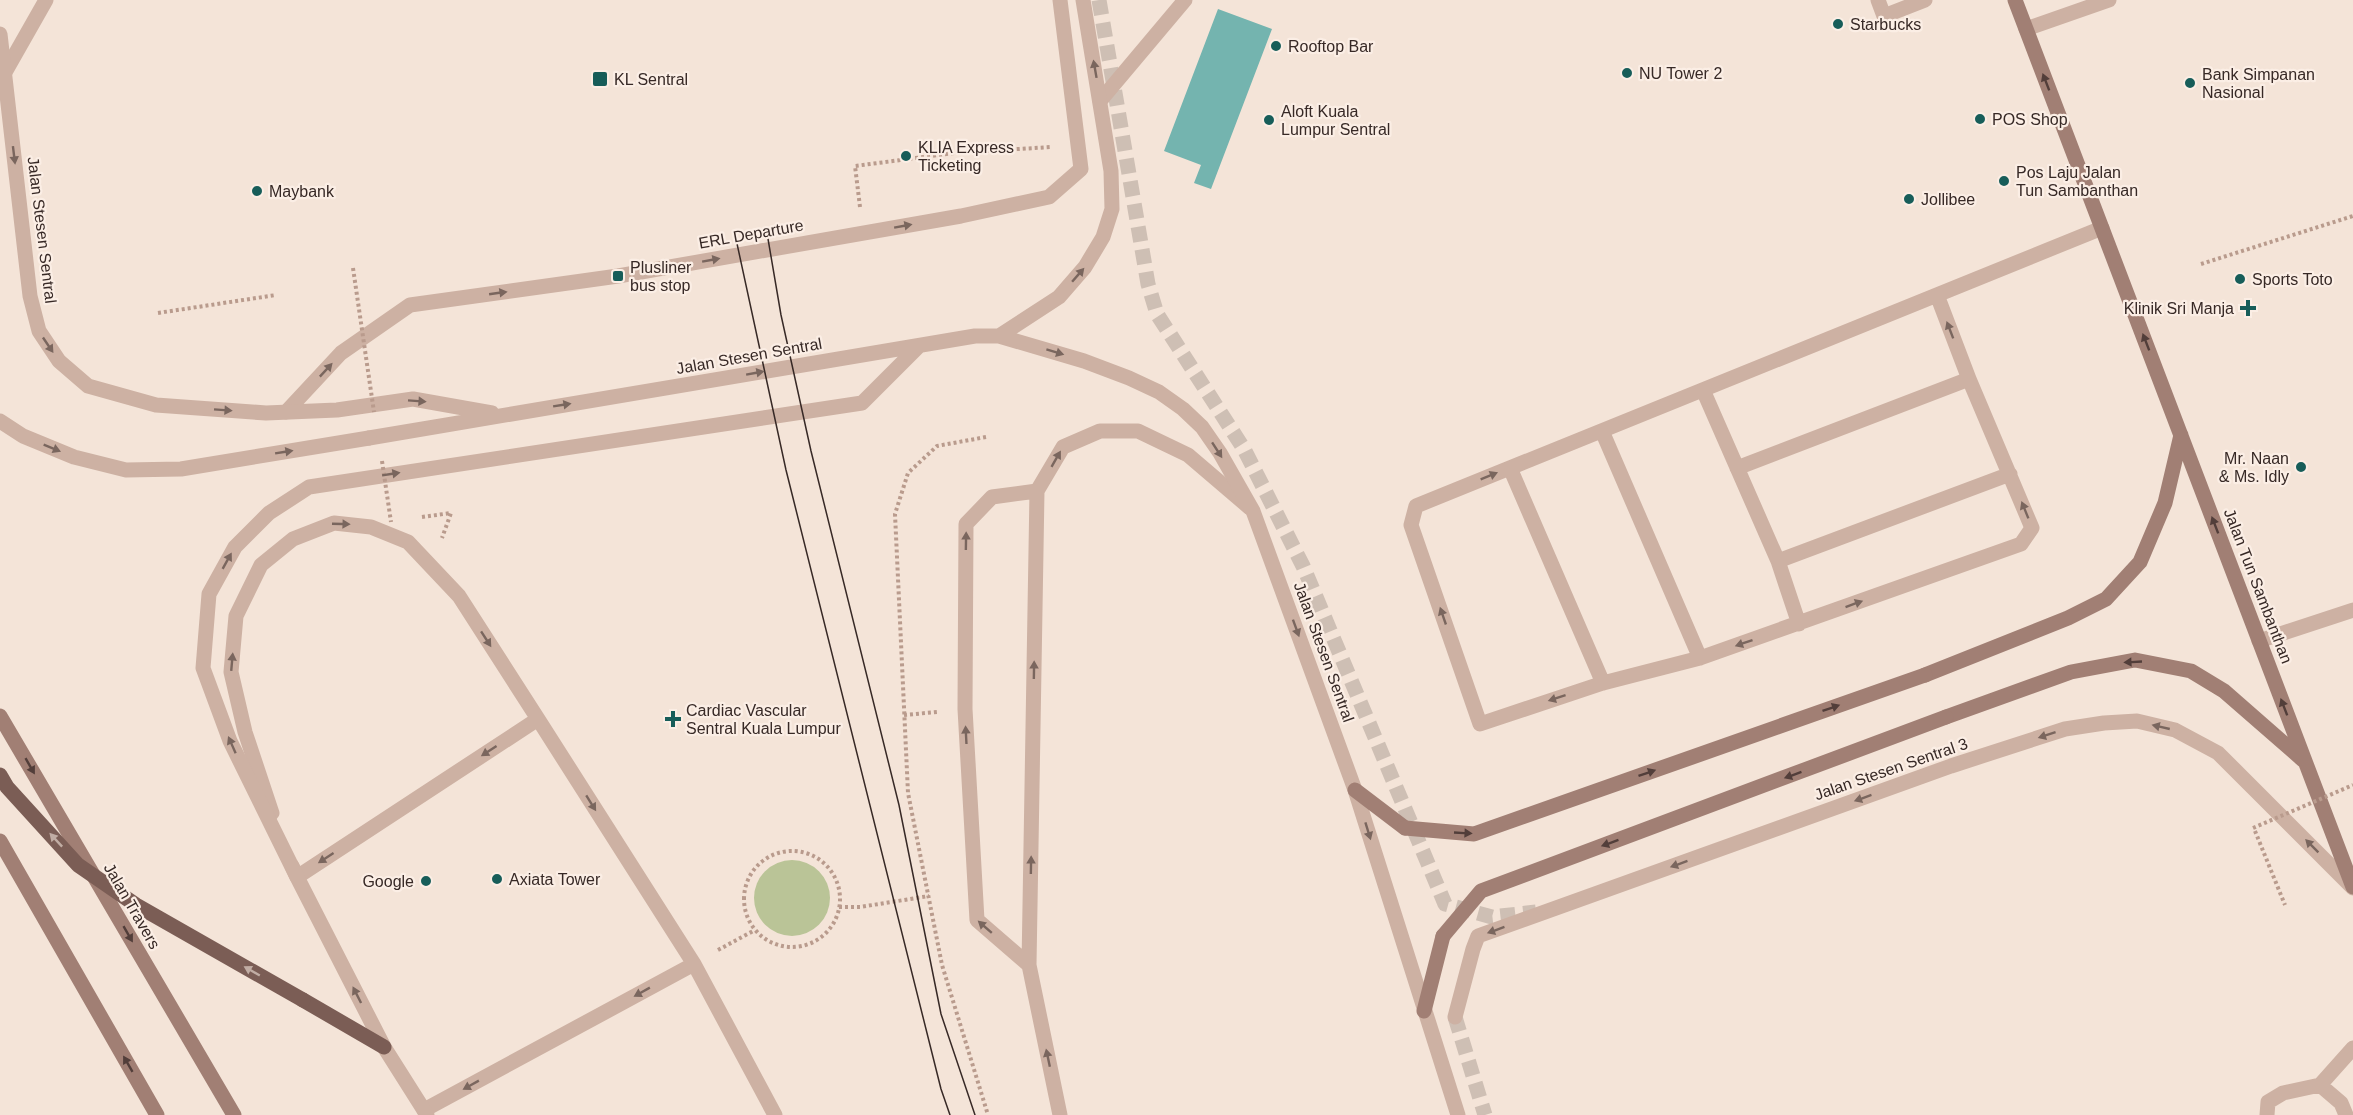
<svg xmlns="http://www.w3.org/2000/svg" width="2353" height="1115" font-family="Arial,sans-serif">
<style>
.green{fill:#bac497}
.water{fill:#74b4af}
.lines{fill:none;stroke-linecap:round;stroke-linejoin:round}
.minor-tunnel{stroke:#cebfb4;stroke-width:15;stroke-dasharray:15 8;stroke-linecap:butt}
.path{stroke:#b99b8d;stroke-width:4;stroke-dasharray:3 3;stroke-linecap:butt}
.service{stroke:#cdb1a3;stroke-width:15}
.minor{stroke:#cdb1a3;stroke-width:15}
.tertiary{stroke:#cdb1a3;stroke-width:15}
.secondary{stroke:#a17f74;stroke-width:15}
.primary{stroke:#7b5d55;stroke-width:15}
.tram{stroke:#372926;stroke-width:1.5}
.path-bridge{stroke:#b99b8d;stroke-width:4;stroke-dasharray:3 3;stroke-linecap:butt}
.tertiary-bridge{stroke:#cdb1a3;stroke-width:15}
.secondary-bridge{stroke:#a17f74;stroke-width:15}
.primary-bridge{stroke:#7b5d55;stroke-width:15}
.oneway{fill:#7a665e}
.oneway2{fill:#523e3a}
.oneway3{fill:#c1ada4}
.poi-dot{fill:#175d59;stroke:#fbeee5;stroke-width:2}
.labels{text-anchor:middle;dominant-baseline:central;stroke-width:4.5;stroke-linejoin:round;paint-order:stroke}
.poi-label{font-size:16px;fill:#372926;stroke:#fbeee5;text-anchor:start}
.street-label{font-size:16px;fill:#372926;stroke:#fbeee5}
</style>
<rect width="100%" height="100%" fill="#f4e4d8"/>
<!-- green -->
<path class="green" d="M754 898a38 38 0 1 1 76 0a38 38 0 1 1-76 0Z"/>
<!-- water -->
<path class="water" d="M 1218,9 L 1272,29 L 1211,189 L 1194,183 L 1201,165 L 1164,151 Z"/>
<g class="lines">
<!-- minor-tunnel -->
<path class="minor-tunnel" d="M 1099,0 L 1148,284 L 1157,314 L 1244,449 L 1303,566 L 1445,904 L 1492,917 L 1536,912
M 1455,1017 L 1485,1115"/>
<!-- path -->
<path class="path" d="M 860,207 L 855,166 L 954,153 L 1051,147
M 2201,264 L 2353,216
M 158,313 L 276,295
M 986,437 L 937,446 L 908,473 L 895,514 L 908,793 L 942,965 L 988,1115
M 422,517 L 451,513 L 442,538
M 904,715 L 937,712
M 2255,831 L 2285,905
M744 899a48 48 0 1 1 96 0a48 48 0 1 1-96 0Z
M 839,907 L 860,907 L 929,896
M 718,950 L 755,930"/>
<!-- service -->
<path class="service" d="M 1878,0 L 1884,16 L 1925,0
M 4,74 L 46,0
M 1100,101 L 1185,0
M 1937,295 L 1969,379 L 2032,528 L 2021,544 L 1700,658 L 1603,683 L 1480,724 L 1411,525 L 1416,506 L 2102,228
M 1703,390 L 1778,561 L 1799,624
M 286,412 L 341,353 L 410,305 L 618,276 L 961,216 L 1049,197 L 1081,169 L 1060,0
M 1602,431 L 1700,658
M 1510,468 L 1603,683
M 1737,468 L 1969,379
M 1778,561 L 2010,474
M 2259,641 L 2353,610
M 272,813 L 245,732 L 231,672 L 236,616 L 261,565 L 293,539 L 334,523 L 371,527 L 408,542 L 459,596 L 538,719 L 694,964 L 775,1115
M 292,866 L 297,877 L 538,719
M 1029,965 L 977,920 L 965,709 L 966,524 L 992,497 L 1037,491
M 2320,1085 L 2341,1103 L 2346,1115
M 424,1110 L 694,964
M 1060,1115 L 1029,965 L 1037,491 L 1063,447 L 1100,431 L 1138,431 L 1188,455 L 1250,508
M 2267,1115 L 2268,1102 L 2283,1093 L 2320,1085 L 2353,1048"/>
<!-- minor -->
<path class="minor" d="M 2026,29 L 2109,0
M 1455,1017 L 1473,949 L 1478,936 L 1951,766 L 2065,729 L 2104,723 L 2137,721 L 2175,730 L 2218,753 L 2353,888"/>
<!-- tertiary -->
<path class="tertiary" d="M 0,34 L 30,296 L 39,331 L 59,361 L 88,386 L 156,405 L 266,413 L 337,410 L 413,399 L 492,413
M 999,336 L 1059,297 L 1085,267 L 1103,237 L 1112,209 L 1111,171 L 1083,0
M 369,438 L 975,336 L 999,336 L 1084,361 L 1129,378 L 1159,392 L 1183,409 L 1202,427 L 1220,453 L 1253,511 L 1355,790 L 1458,1115
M 427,1115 L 384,1047 L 297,877 L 230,741 L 203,668 L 209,594 L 235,547 L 269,513 L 309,487 L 862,403 L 919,346"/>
<!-- secondary -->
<path class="secondary" d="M 2015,0 L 2353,887
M 1925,675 L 2068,618 L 2106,599 L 2140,562 L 2165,503 L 2181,435
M 0,716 L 234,1115
M 1946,717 L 2071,672 L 2135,660 L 2191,671 L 2224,691 L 2303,760
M 1355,790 L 1405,828
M 0,841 L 157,1115
M 1424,1011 L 1443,936"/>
<!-- primary -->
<path class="primary" d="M 303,1000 L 384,1047"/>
<!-- tram -->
<path class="tram" d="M 767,233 L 781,315 L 811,451 L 899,805 L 941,1014 L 975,1115
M 736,239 L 786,470 L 941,1089 L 950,1115"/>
<!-- path-bridge -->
<path class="path-bridge" d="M 353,268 L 374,412
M 382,461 L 391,522
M 2253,828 L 2353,785"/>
<!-- tertiary-bridge -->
<path class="tertiary-bridge" d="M 0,421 L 23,436 L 74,457 L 126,470 L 181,469 L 369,438"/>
<!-- secondary-bridge -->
<path class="secondary-bridge" d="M 1405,828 L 1474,834 L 1925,675
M 1443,936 L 1481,891 L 1946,717"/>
<!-- primary-bridge -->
<path class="primary-bridge" d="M 0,775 L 7,787 L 78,865 L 136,905 L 303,1000"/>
</g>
<!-- one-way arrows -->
<defs><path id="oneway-solid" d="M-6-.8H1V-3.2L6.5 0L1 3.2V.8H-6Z" transform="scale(1.5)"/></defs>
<g class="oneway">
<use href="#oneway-solid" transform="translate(1095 69) rotate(-100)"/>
<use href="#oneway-solid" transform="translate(14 155) rotate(83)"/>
<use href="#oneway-solid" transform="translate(903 226) rotate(-10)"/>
<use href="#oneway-solid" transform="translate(711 260) rotate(-10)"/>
<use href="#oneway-solid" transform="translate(1078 275) rotate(-49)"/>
<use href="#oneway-solid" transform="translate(498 293) rotate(-8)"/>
<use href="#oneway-solid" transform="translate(1950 330) rotate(-111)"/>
<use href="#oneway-solid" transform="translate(48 345) rotate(56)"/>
<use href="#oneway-solid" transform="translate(1055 352) rotate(17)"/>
<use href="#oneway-solid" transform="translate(326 370) rotate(-47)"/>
<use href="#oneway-solid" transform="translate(755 373) rotate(-10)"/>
<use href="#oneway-solid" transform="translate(417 401) rotate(4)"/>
<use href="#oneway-solid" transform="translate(562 405) rotate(-9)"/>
<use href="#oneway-solid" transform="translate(223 410) rotate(4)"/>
<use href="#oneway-solid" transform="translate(52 448) rotate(22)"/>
<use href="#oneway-solid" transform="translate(1217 450) rotate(57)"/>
<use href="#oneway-solid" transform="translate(284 452) rotate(-9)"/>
<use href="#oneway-solid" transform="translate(1056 459) rotate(-60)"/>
<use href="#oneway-solid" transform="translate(391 474) rotate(-9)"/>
<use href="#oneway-solid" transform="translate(1489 476) rotate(-22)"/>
<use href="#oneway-solid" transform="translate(2025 510) rotate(-112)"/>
<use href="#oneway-solid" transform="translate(341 524) rotate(2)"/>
<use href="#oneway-solid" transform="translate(966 541) rotate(-89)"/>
<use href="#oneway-solid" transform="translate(227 561) rotate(-61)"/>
<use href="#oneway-solid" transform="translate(1854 604) rotate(-20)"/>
<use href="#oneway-solid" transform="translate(1443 616) rotate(-109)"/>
<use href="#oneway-solid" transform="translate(1296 628) rotate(70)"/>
<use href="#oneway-solid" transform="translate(486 639) rotate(57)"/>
<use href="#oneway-solid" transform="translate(1744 643) rotate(161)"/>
<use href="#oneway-solid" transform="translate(232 662) rotate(-85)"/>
<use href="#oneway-solid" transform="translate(1034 670) rotate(-89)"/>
<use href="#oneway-solid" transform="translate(1557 698) rotate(162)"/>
<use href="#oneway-solid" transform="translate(2161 727) rotate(-167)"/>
<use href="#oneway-solid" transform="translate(966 735) rotate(-93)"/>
<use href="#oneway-solid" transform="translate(2047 735) rotate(162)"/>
<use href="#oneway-solid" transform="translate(232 745) rotate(-114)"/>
<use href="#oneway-solid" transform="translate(489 751) rotate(147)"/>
<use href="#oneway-solid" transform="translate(1863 798) rotate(160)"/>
<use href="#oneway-solid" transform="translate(591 803) rotate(58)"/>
<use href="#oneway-solid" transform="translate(1368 831) rotate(73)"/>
<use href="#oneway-solid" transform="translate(2312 846) rotate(-135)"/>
<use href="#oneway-solid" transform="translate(326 858) rotate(147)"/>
<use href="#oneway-solid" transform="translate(1679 864) rotate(160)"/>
<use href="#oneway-solid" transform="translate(1031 865) rotate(-89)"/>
<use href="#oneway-solid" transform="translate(985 927) rotate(-139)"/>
<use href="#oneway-solid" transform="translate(1496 930) rotate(160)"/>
<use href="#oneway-solid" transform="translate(642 992) rotate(151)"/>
<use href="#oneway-solid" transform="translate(357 995) rotate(-117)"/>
<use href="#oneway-solid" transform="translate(1048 1058) rotate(-102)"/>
<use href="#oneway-solid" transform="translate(471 1085) rotate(151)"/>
</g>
<g class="oneway2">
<use href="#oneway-solid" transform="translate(2046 82) rotate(-111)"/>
<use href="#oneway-solid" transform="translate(2146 342) rotate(-111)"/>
<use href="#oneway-solid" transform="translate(2215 525) rotate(-111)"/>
<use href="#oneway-solid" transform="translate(2133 662) rotate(177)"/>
<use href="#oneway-solid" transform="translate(2284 707) rotate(-111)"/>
<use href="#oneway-solid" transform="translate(1831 708) rotate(-19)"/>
<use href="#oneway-solid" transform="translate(30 766) rotate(60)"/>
<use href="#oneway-solid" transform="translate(1647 773) rotate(-19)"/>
<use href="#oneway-solid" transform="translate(1793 775) rotate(160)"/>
<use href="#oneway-solid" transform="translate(1463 833) rotate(3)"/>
<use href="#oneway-solid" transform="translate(1610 843) rotate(160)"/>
<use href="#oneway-solid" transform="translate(128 934) rotate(60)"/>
<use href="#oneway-solid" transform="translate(128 1064) rotate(-120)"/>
</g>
<g class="oneway3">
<use href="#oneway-solid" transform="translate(56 840) rotate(-133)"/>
<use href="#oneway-solid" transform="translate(252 971) rotate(-150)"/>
</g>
<!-- markers -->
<g class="poi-dot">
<circle cx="1838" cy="24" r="6"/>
<circle cx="1276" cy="46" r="6"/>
<circle cx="1627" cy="73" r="6"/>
<rect x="592" y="71" width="16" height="16" rx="3"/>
<circle cx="2190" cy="83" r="6"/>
<circle cx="1980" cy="119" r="6"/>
<circle cx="1269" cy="120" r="6"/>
<circle cx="906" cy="156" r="6"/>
<circle cx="2004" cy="181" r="6"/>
<circle cx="257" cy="191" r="6"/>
<circle cx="1909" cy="199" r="6"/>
<rect x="612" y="270" width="12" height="12" rx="3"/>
<circle cx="2240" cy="279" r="6"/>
<path d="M2245 299h6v6h6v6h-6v6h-6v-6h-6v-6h6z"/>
<circle cx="2301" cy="467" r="6"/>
<path d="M670 710h6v6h6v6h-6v6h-6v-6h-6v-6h6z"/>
<circle cx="497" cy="879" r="6"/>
<circle cx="426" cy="881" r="6"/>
</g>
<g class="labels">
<!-- poi labels -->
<g class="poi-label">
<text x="1850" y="24">Starbucks</text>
<text x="1288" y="46">Rooftop Bar</text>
<text x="1639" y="73">NU Tower 2</text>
<text x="2202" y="74">Bank Simpanan<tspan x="2202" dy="18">Nasional</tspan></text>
<text x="614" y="79">KL Sentral</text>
<text x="1281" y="111">Aloft Kuala<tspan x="1281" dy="18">Lumpur Sentral</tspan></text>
<text x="1992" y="119">POS Shop</text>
<text x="918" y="147">KLIA Express<tspan x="918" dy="18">Ticketing</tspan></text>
<text x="2016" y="172">Pos Laju Jalan<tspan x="2016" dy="18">Tun Sambanthan</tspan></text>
<text x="269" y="191">Maybank</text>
<text x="1921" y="199">Jollibee</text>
<text x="630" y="267">Plusliner<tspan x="630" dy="18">bus stop</tspan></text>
<text x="2252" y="279">Sports Toto</text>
<text x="2234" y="308" text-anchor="end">Klinik Sri Manja</text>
<text x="2289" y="458" text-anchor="end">Mr. Naan<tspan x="2289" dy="18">&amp; Ms. Idly</tspan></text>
<text x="686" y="710">Cardiac Vascular<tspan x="686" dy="18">Sentral Kuala Lumpur</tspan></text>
<text x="509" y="879">Axiata Tower</text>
<text x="414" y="881" text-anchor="end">Google</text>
</g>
<!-- street labels -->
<g class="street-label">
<text transform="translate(42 230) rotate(83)">Jalan Stesen Sentral</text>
<text transform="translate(751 234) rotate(-10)">ERL Departure</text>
<text transform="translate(749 356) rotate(-10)">Jalan Stesen Sentral</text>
<text transform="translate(2258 586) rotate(69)">Jalan Tun Sambanthan</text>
<text transform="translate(1324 652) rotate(70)">Jalan Stesen Sentral</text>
<text transform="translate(1891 769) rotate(-19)">Jalan Stesen Sentral 3</text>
<text transform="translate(132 906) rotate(60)">Jalan Travers</text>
</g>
</g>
</svg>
